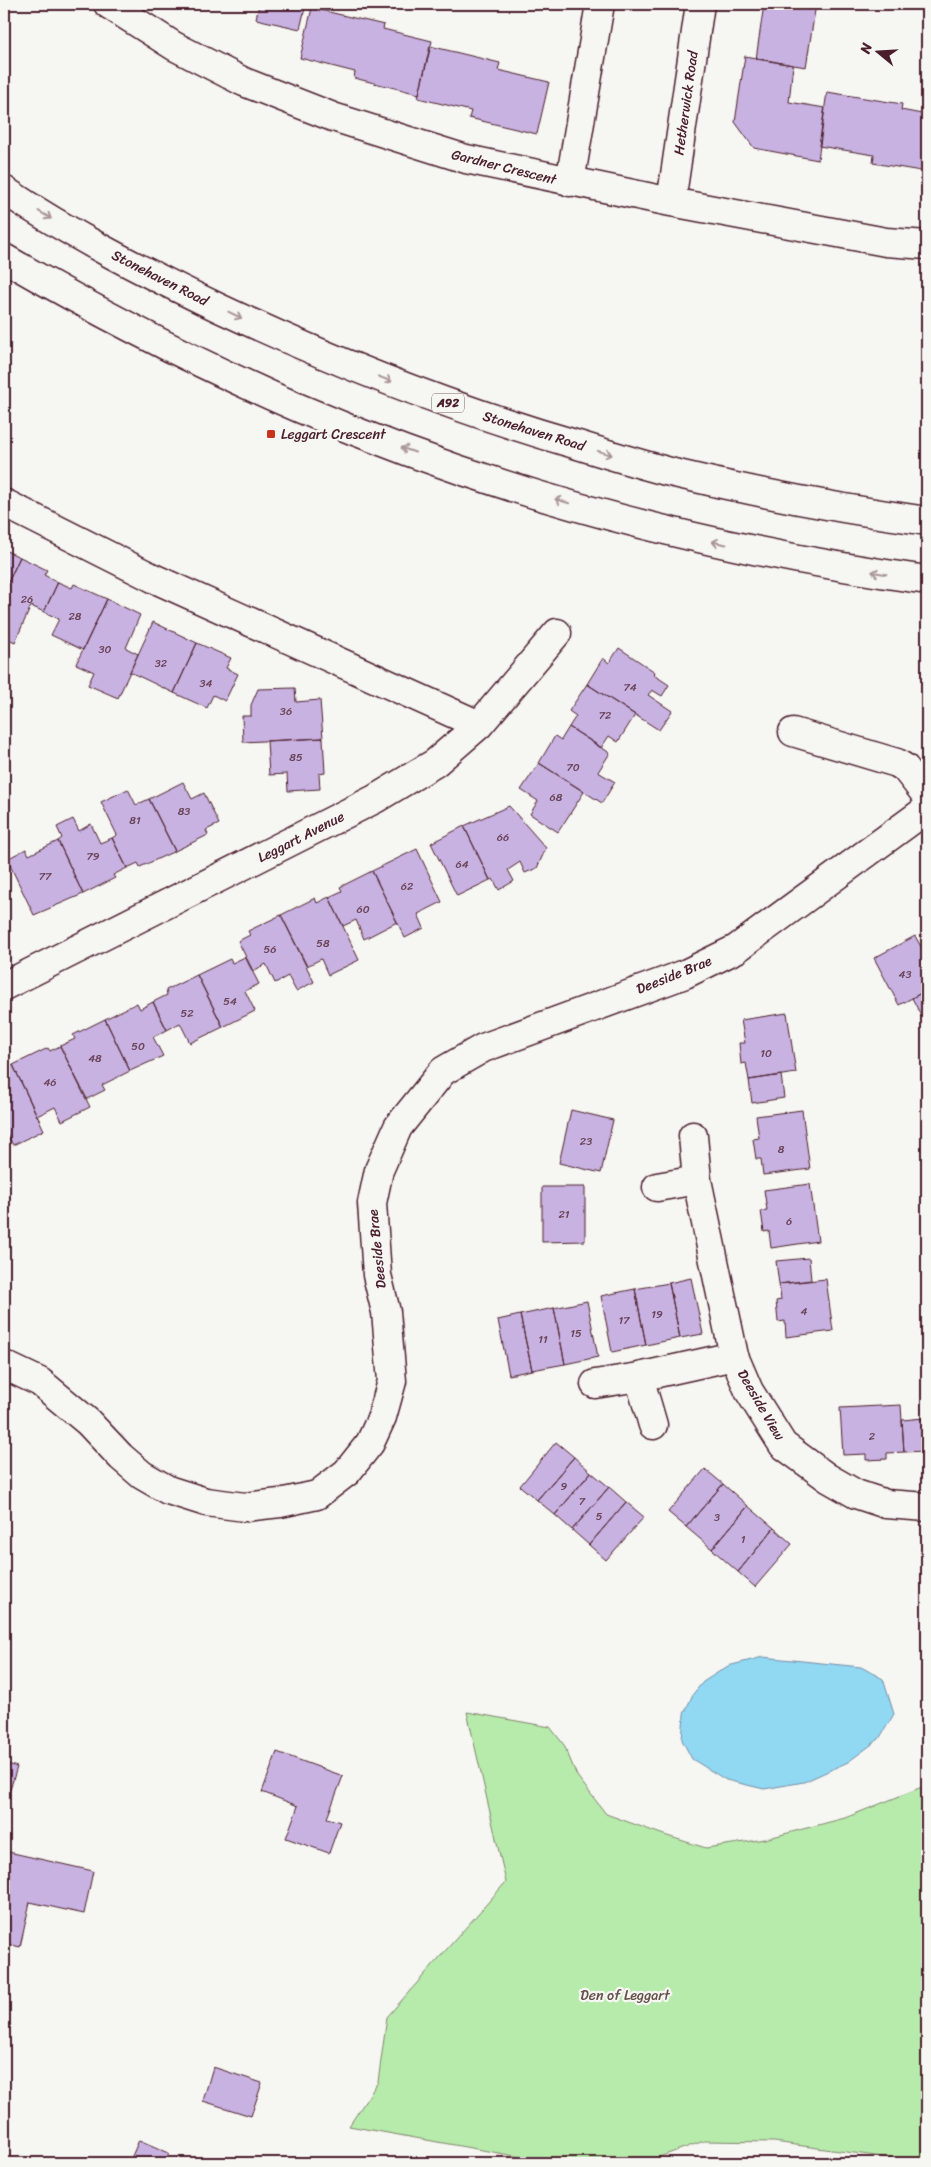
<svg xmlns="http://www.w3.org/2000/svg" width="931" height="2167" font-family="Sriracha,sans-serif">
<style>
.green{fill:#b7ebac;stroke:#80856c}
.water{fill:#91d8f3;stroke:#758ea3}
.building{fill:#c8b2e1;stroke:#4a1f2b}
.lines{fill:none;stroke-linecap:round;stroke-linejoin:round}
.minor-casing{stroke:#4a1f2b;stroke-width:31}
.major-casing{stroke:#4a1f2b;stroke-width:31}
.minor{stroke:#f6f6f2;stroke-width:28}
.major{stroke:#f6f6f2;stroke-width:28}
.oneway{stroke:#a99598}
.poi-dot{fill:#c8321e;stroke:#f6f6f2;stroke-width:2}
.labels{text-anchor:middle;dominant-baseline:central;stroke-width:4.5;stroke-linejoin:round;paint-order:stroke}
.number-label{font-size:11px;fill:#6a4458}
.shield{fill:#f6f6f2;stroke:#7e6067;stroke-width:1}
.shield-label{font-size:12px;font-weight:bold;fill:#4a1f2b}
.street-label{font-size:14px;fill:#4a1f2b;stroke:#f6f6f2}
.poi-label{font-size:14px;fill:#4a1f2b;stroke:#f6f6f2;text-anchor:start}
.park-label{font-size:14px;fill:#65524b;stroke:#f6f6f2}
</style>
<rect width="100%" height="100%" fill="#f6f6f2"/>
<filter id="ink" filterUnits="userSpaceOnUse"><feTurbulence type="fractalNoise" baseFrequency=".02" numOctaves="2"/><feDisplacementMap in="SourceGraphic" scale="10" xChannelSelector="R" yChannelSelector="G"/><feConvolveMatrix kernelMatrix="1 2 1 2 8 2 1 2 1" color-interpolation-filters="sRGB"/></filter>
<g filter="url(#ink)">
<!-- green -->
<path class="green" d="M 467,1712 L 550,1727 L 564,1745 L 577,1776 L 606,1814 L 664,1835 L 706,1848 L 765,1839 L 845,1818 L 927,1785 L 927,2163 L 774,2142 L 704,2141 L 642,2163 L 554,2163 L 349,2126 L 378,2082 L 387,2017 L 506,1882 Z"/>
<!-- water -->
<path class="water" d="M 763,1657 L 861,1667 L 883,1679 L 894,1714 L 879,1739 L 848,1762 L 804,1782 L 764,1789 L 726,1780 L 692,1759 L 682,1740 L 684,1714 L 693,1694 L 703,1682 L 728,1666 Z"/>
<!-- building -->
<path class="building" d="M 259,4 L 306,4 L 300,29 L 256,19 Z
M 764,4 L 816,4 L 806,67 L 756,59 Z
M 312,8 L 384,25 L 383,29 L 432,41 L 419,94 L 354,78 L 355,72 L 300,58 Z
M 430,46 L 500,63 L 498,70 L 549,82 L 537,134 L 469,118 L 471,111 L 418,98 Z
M 745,56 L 793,65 L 789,102 L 825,108 L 818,160 L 754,148 L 735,122 Z
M 827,92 L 902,104 L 901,110 L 927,115 L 927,172 L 873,163 L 874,155 L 819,146 Z
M 4,550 L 20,557 L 4,591 Z
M 20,557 L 47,570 L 44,575 L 58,582 L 44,612 L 31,606 L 15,642 L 4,637 L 4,591 Z
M 58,582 L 72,588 L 74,584 L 107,599 L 83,650 L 51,635 L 59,619 L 44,612 Z
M 107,599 L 140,615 L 126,648 L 138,654 L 118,698 L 88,685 L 94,672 L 76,664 Z
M 153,622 L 197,643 L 174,693 L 130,672 Z
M 197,643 L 231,658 L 226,668 L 238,674 L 225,701 L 213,695 L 207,708 L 174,693 Z
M 619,648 L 655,672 L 654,675 L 669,685 L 662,696 L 652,690 L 648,695 L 672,711 L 659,730 L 587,684 L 603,658 L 609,663 Z
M 587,684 L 635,715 L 618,742 L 609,736 L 601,748 L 569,727 L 576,716 L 569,711 Z
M 295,688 L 296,702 L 320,700 L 323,738 L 243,742 L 242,716 L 251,716 L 251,705 L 258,689 Z
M 569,727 L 610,753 L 598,772 L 615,782 L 602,803 L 539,763 L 555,736 L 561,740 Z
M 323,738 L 325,773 L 319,774 L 320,789 L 288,791 L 287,774 L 269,775 L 267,741 Z
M 539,763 L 584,792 L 558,832 L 530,814 L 538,801 L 521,790 Z
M 183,782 L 192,799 L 204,793 L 219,824 L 206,830 L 208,835 L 175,851 L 149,799 Z
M 128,789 L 136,805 L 149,799 L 175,851 L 140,867 L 138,863 L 127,868 L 112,838 L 117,835 L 101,802 Z
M 509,806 L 546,848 L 537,868 L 525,873 L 520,862 L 508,870 L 514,881 L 499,890 L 493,879 L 490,880 L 464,826 Z
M 73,819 L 79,831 L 91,824 L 100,843 L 112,838 L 127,868 L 113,875 L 115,878 L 83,894 L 58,841 L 62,838 L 57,827 Z
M 464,826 L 490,880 L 457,896 L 431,843 Z
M 58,841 L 83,894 L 34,915 L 7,859 L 26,849 L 29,855 Z
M 417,849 L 442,902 L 418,914 L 424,928 L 405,938 L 372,871 Z
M 372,871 L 397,922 L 364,939 L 356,920 L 343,926 L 329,897 L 342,891 L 340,887 Z
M 329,897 L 359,960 L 328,975 L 321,959 L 307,966 L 281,915 L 315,898 L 317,903 Z
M 281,915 L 314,982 L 296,991 L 288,976 L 275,983 L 266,964 L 253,971 L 238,941 L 250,935 L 248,931 Z
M 915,936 L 923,950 L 927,947 L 927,990 L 899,1005 L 874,958 Z
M 245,957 L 259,984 L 245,991 L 255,1011 L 223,1027 L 197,975 L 230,959 L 232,963 Z
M 197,975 L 223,1027 L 190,1043 L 180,1023 L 167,1030 L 153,1002 L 167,995 L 166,990 Z
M 927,990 L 927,1016 L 923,1019 L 912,998 Z
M 153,1002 L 167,1030 L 153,1037 L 163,1056 L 130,1071 L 105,1019 L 137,1003 L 140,1009 Z
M 787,1013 L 796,1073 L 749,1080 L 746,1063 L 741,1064 L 739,1043 L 745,1043 L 741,1020 Z
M 105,1019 L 130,1071 L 102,1085 L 105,1090 L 87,1099 L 60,1046 L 75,1039 L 73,1035 Z
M 60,1046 L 90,1107 L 62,1121 L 55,1107 L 37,1116 L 13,1065 L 48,1048 L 50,1051 Z
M 13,1065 L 44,1130 L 13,1145 L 4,1129 L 4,1070 Z
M 781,1075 L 784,1098 L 752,1103 L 749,1080 Z
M 571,1110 L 613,1120 L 601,1173 L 559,1163 Z
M 802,1110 L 810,1169 L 763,1175 L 761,1159 L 756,1159 L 753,1139 L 759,1138 L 756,1116 Z
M 810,1184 L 818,1241 L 771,1248 L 769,1231 L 764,1232 L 761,1211 L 767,1210 L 764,1190 Z
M 542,1187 L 585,1187 L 585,1241 L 542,1242 Z
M 809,1258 L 811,1280 L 779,1284 L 776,1261 Z
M 691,1278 L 703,1334 L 680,1338 L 669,1283 Z
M 826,1279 L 833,1331 L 786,1337 L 785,1321 L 778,1322 L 776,1301 L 781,1300 L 779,1284 Z
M 669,1283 L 680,1338 L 646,1345 L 635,1289 Z
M 635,1289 L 646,1345 L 612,1352 L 601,1296 Z
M 587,1301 L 598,1357 L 565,1364 L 554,1308 Z
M 554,1308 L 565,1364 L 532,1370 L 520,1315 Z
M 520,1315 L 532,1370 L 509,1375 L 498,1320 Z
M 901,1405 L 904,1452 L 887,1453 L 887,1459 L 866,1460 L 866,1454 L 843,1455 L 840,1408 Z
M 924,1418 L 926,1451 L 904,1452 L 902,1420 Z
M 556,1442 L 574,1457 L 537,1500 L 520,1486 Z
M 574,1457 L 591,1472 L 555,1515 L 537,1500 Z
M 705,1469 L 723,1484 L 686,1527 L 668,1512 Z
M 591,1472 L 609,1487 L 572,1530 L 555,1515 Z
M 723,1484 L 748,1506 L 712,1549 L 686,1527 Z
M 609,1487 L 626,1502 L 589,1545 L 572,1530 Z
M 626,1502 L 644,1517 L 606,1560 L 589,1545 Z
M 748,1506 L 774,1528 L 738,1572 L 712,1549 Z
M 774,1528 L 792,1544 L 755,1587 L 738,1572 Z
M 277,1752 L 343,1776 L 327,1818 L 340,1822 L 329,1853 L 286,1838 L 298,1806 L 262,1792 Z
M 4,1763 L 17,1767 L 10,1790 L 4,1788 Z
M 4,1851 L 93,1871 L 84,1914 L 30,1902 L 20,1947 L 4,1943 Z
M 213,2067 L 262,2083 L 251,2116 L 203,2101 Z
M 139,2140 L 169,2153 L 165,2163 L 129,2163 Z"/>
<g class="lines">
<defs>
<path id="minor" d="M 108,4 L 174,46 L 244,82 L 333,117 L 466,159 L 671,202 L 886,242 L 927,245
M 570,182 L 600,4
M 671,202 L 700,4
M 4,503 L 153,578 L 479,725
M 793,732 L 897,763 L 905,768 L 927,796
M 4,986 L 375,799 L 435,763 L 479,725 L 557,633
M 693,1136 L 697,1180 L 734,1356 L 749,1391 L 783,1445 L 828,1478 L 856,1494 L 886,1504 L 927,1507
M 657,1187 L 697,1180
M 4,1365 L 40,1382 L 88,1422 L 121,1457 L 142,1475 L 168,1490 L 206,1502 L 245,1507 L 280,1503 L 317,1495 L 347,1472 L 370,1443 L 382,1417 L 392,1381 L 386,1312 L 377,1275 L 372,1203 L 379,1170 L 398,1127 L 443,1071 L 483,1048 L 685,974 L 736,949 L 927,809
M 639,1377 L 653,1425
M 595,1384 L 639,1377 L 734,1356"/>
<path id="major" d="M 4,190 C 71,235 144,272 217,307 C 334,362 454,409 578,445 C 610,455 642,465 674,473 C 757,493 842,509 927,521
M 4,258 C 99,313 198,364 299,408 C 499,494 712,550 927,580"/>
</defs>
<!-- minor casing -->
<use href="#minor" class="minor-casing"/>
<!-- major casing -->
<use href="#major" class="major-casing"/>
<!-- minor -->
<use href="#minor" class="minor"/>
<!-- major -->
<use href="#major" class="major"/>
</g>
<!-- one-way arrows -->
<defs><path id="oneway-shaft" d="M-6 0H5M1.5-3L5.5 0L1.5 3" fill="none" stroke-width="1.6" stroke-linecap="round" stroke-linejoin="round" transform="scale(1.25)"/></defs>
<g class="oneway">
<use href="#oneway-shaft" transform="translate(45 215) rotate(31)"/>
<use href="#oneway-shaft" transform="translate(235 315) rotate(26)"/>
<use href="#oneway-shaft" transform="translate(385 379) rotate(21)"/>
<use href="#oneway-shaft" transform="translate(408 450) rotate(-161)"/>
<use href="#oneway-shaft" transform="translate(605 453) rotate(16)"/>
<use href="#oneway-shaft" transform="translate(562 501) rotate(-163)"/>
<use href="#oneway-shaft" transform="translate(719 543) rotate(-168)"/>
<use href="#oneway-shaft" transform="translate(879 573) rotate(-171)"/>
</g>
</g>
<!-- markers -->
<rect class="poi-dot" x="266" y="429" width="10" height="10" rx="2.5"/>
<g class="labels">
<!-- number labels -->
<g class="number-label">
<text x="27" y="599">26</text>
<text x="75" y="616">28</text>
<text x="105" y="649">30</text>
<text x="161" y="663">32</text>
<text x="206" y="683">34</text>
<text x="630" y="687">74</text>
<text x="286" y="711">36</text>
<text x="605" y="715">72</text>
<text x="296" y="757">85</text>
<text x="573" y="767">70</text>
<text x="556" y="797">68</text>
<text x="184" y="811">83</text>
<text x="135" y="820">81</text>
<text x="503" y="837">66</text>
<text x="93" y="856">79</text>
<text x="462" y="864">64</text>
<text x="45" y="876">77</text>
<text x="407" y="886">62</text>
<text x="363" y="909">60</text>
<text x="323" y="943">58</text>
<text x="270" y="949">56</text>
<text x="905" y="974">43</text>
<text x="230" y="1001">54</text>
<text x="187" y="1013">52</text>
<text x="138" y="1046">50</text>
<text x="766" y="1053">10</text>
<text x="95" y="1058">48</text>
<text x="50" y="1082">46</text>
<text x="586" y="1141">23</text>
<text x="781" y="1149">8</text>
<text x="564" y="1214">21</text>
<text x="789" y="1221">6</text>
<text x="804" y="1311">4</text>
<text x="657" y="1314">19</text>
<text x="624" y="1320">17</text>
<text x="576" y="1333">15</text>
<text x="543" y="1339">11</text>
<text x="872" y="1436">2</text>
<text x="564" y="1486">9</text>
<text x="582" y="1501">7</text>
<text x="599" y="1516">5</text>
<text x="717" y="1517">3</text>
<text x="743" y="1539">1</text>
</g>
<!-- shield labels -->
<rect class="shield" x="432" y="393.5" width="32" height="19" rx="4"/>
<g class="shield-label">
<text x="448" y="403">A92</text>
</g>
<!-- street labels -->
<g class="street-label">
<text transform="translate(686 103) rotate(-82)">Hetherwick Road</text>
<text transform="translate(504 167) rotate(14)">Gardner Crescent</text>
<text transform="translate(160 278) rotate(27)">Stonehaven Road</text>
<text transform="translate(534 431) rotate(17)">Stonehaven Road</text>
<text transform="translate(301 837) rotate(-27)">Leggart Avenue</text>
<text transform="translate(674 975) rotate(-22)">Deeside Brae</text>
<text transform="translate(377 1249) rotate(-96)">Deeside Brae</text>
<text transform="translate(761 1405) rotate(60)">Deeside View</text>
</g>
<!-- poi labels -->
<g class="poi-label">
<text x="281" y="434">Leggart Crescent</text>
</g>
<!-- park labels -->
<g class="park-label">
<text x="625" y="1995">Den of Leggart</text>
</g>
</g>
<!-- margin -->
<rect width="931" height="2167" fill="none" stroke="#f6f6f2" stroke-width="20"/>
<rect x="10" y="10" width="911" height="2147" fill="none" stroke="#4a1f2b" stroke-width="2" filter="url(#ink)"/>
<!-- north arrow -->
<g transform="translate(878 52) rotate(288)" stroke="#f6f6f2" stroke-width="4" paint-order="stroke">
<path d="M0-4L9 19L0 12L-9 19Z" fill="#4a1f2b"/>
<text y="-8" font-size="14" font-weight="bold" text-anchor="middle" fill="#4a1f2b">N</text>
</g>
</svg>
